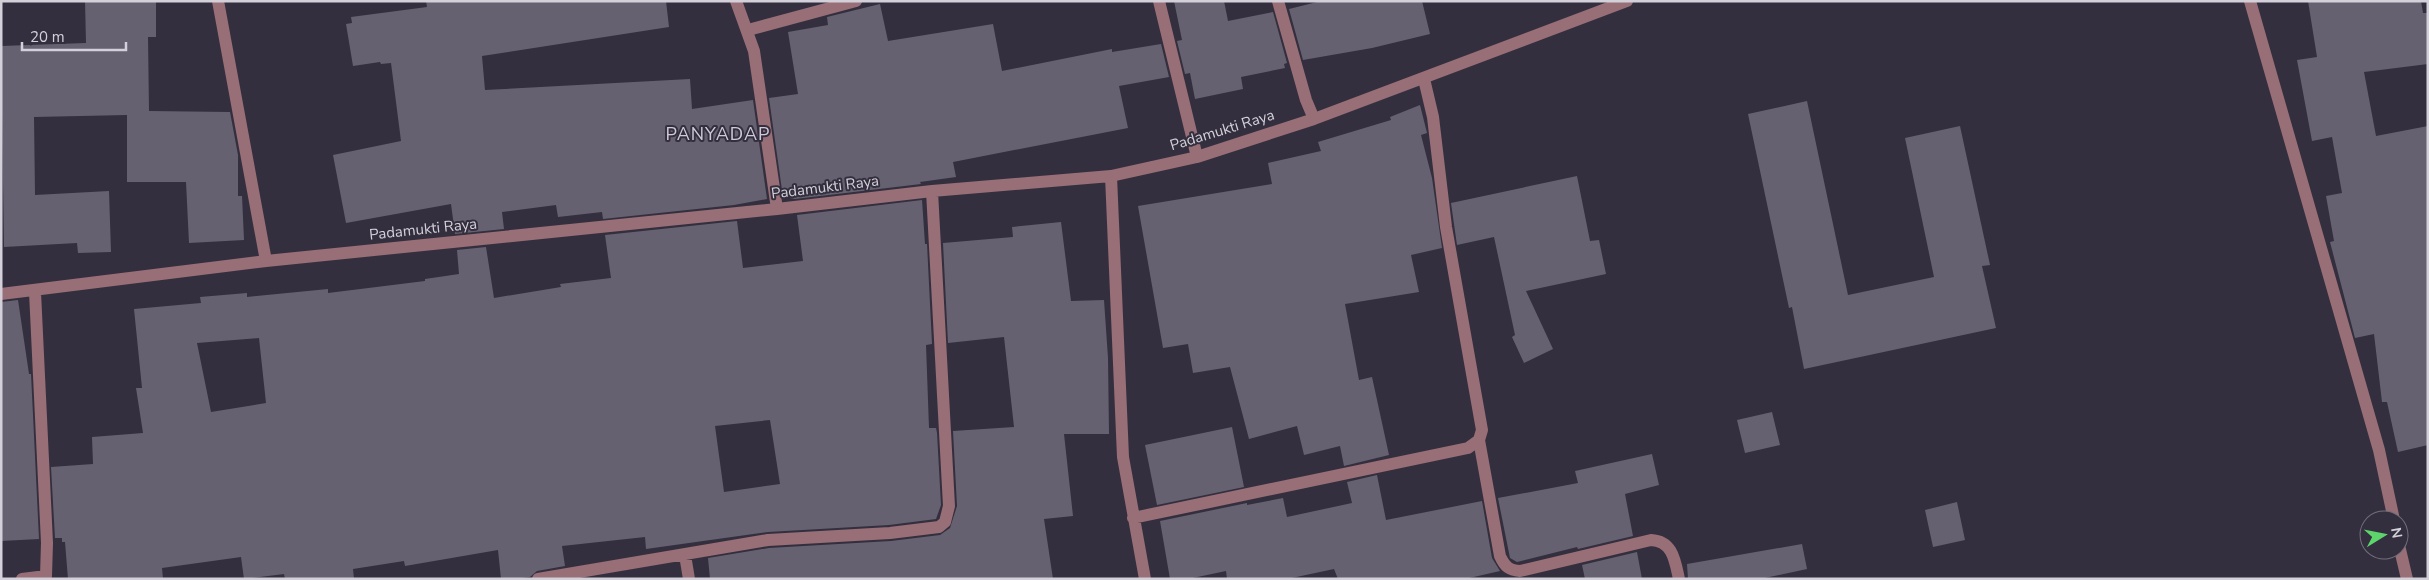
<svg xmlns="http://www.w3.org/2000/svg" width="2429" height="580" font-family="'Nunito Sans',sans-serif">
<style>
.building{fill:#666171;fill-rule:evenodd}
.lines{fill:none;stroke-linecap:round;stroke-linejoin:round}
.minor{stroke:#986e77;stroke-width:12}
.labels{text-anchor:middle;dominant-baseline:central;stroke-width:4;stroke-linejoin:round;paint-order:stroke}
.street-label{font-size:15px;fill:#d3d0d9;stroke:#342f3e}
.quarter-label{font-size:18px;letter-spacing:1px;fill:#d0cadc;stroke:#342f3e}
</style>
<rect width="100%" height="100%" fill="#342f3e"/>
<!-- building -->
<path class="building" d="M 85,1 L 156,1 L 156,37 L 148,37 L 149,111 L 230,112 L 238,155 L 238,196 L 242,196 L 244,240 L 189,243 L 186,182 L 127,182 L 127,115 L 34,117 L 35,195 L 109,191 L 111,252 L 78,253 L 77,243 L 4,247 L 1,46 L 86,43 Z
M 426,1 L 666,1 L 669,27 L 482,56 L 485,90 L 690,79 L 692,109 L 753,100 L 767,199 L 734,205 L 603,219 L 602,212 L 558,217 L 556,205 L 502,212 L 504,229 L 455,234 L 451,204 L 346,223 L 333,155 L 401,141 L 391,63 L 381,64 L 380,62 L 353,66 L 346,24 L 352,23 L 351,17 L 427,7 Z
M 1174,1 L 1224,1 L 1228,21 L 1273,12 L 1287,63 L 1284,64 L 1285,68 L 1241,77 L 1243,89 L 1195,99 L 1190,73 L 1185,74 L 1177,41 L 1182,40 Z
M 1321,1 L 1422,1 L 1430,34 L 1372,48 L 1303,60 L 1289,9 Z
M 2308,1 L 2421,1 L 2423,13 L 2428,13 L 2428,64 L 2364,72 L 2376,136 L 2428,126 L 2428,445 L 2398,452 L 2387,402 L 2382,402 L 2374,334 L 2355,338 L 2330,242 L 2334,241 L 2326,196 L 2342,193 L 2332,137 L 2312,141 L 2297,60 L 2317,57 Z
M 880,4 L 888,41 L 993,24 L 1002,71 L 1112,49 L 1112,52 L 1161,44 L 1169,77 L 1119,86 L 1128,128 L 953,162 L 956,177 L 920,182 L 921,184 L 795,199 L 790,198 L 790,196 L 783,197 L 769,98 L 798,94 L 788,32 L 828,25 L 827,17 Z
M 1807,101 L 1848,295 L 1934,277 L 1905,138 L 1960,126 L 1990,265 L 1982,266 L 1996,328 L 1804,369 L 1792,307 L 1789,308 L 1748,114 Z
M 1420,105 L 1427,133 L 1421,135 L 1432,178 L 1442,248 L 1411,255 L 1419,292 L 1345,304 L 1359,380 L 1372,377 L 1389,455 L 1344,466 L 1340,446 L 1304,455 L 1297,426 L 1249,439 L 1230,367 L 1193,373 L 1188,344 L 1163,348 L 1138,206 L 1272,184 L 1268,163 L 1321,151 L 1318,142 L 1391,120 L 1390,117 Z
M 1577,176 L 1590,241 L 1599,240 L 1606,274 L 1526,291 L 1553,349 L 1524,363 L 1512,337 L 1515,335 L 1494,237 L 1457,245 L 1451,203 Z
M 922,200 L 925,244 L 927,244 L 932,344 L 926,345 L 929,428 L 936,428 L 937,433 L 941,505 L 936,519 L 889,525 L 768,532 L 646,549 L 645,537 L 562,546 L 565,566 L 537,571 L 530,577 L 515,579 L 501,579 L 498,550 L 405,566 L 404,561 L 353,569 L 354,579 L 285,579 L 284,574 L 244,579 L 241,557 L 162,568 L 163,579 L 68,579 L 65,542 L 62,542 L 62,538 L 55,538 L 51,467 L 93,464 L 92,437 L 143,433 L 136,388 L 142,388 L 134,309 L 201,303 L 200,297 L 247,293 L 247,297 L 328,289 L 328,293 L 425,281 L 425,279 L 459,274 L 457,250 L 486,247 L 494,298 L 561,287 L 560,284 L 611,278 L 605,235 L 737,221 L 743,268 L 803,261 L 797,215 ZM 259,338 L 266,403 L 211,412 L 197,343 ZM 770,420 L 780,484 L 724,492 L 715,426 Z
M 1061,222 L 1071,301 L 1104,300 L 1108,358 L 1109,434 L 1064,434 L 1073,516 L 1044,519 L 1053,579 L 710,579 L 708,558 L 769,548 L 891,541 L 940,535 L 950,528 L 957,506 L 953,431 L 1014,427 L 1004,337 L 948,343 L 943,243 L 1013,237 L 1012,227 Z
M 18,300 L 29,374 L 31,374 L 39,539 L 1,541 L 1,302 Z
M 1772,412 L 1780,445 L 1745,453 L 1737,420 Z
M 1232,427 L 1244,487 L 1157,505 L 1145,445 Z
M 1652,454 L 1659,485 L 1625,494 L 1633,536 L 1578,549 L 1577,547 L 1517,562 L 1510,558 L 1498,498 L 1578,483 L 1575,471 Z
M 1377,475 L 1386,520 L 1482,501 L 1492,558 L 1500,571 L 1465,579 L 1338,579 L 1334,569 L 1287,579 L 1227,579 L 1226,571 L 1188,579 L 1170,579 L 1160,521 L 1247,503 L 1247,505 L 1283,498 L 1287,517 L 1352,503 L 1347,482 Z
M 1957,502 L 1965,540 L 1933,547 L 1925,510 Z
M 1802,544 L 1807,569 L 1760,579 L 1688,579 L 1687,564 Z
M 1637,552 L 1642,579 L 1585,579 L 1582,565 Z"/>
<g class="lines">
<!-- minor -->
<path class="minor" d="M 218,1 L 266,261
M 736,1 L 754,51 L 777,209
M 1159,1 L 1197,157
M 1278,1 L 1306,100 L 1314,119
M 2250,1 L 2379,450 L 2394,520
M 748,30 L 856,1
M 1111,176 L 1123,457 L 1145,579
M 1,294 L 266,261 L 777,209 L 932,191 L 1111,176 L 1197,157 L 1314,119 L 1627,1
M 1479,440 L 1500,556 C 1505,567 1509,570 1520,571 L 1651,540 C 1673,541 1675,561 1679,579
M 1133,518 L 1468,448 L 1479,440 L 1482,430 L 1446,227 L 1433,117 L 1424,79
M 2399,545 L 2407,579
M 685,555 L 689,579
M 22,579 L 46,576 L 47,543 L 35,292
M 538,579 L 768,540 L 890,533 L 939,527 L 945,522 L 949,506 L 932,191"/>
</g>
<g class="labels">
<!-- street labels -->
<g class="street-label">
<text transform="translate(1222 130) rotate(-17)">Padamukti Raya</text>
<text transform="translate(825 187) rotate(-7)">Padamukti Raya</text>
<text transform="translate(423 229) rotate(-6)">Padamukti Raya</text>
</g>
<!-- quarter labels -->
<g class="quarter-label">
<text x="718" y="134">PANYADAP</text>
</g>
</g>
<!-- border -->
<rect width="2429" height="580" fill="none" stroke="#d3d0d9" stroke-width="5"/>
<!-- north arrow -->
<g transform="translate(2384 535) rotate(80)"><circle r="24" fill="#342f3e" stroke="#746f7c"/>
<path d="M0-4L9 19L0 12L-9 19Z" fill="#5ed56c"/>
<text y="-8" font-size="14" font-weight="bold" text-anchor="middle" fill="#d3d0d9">N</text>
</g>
<!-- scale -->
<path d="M22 42v8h104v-8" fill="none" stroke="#d3d0d9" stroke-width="2.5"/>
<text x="30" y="42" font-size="15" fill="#d3d0d9" stroke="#342f3e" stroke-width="4" paint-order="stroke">20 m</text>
</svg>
